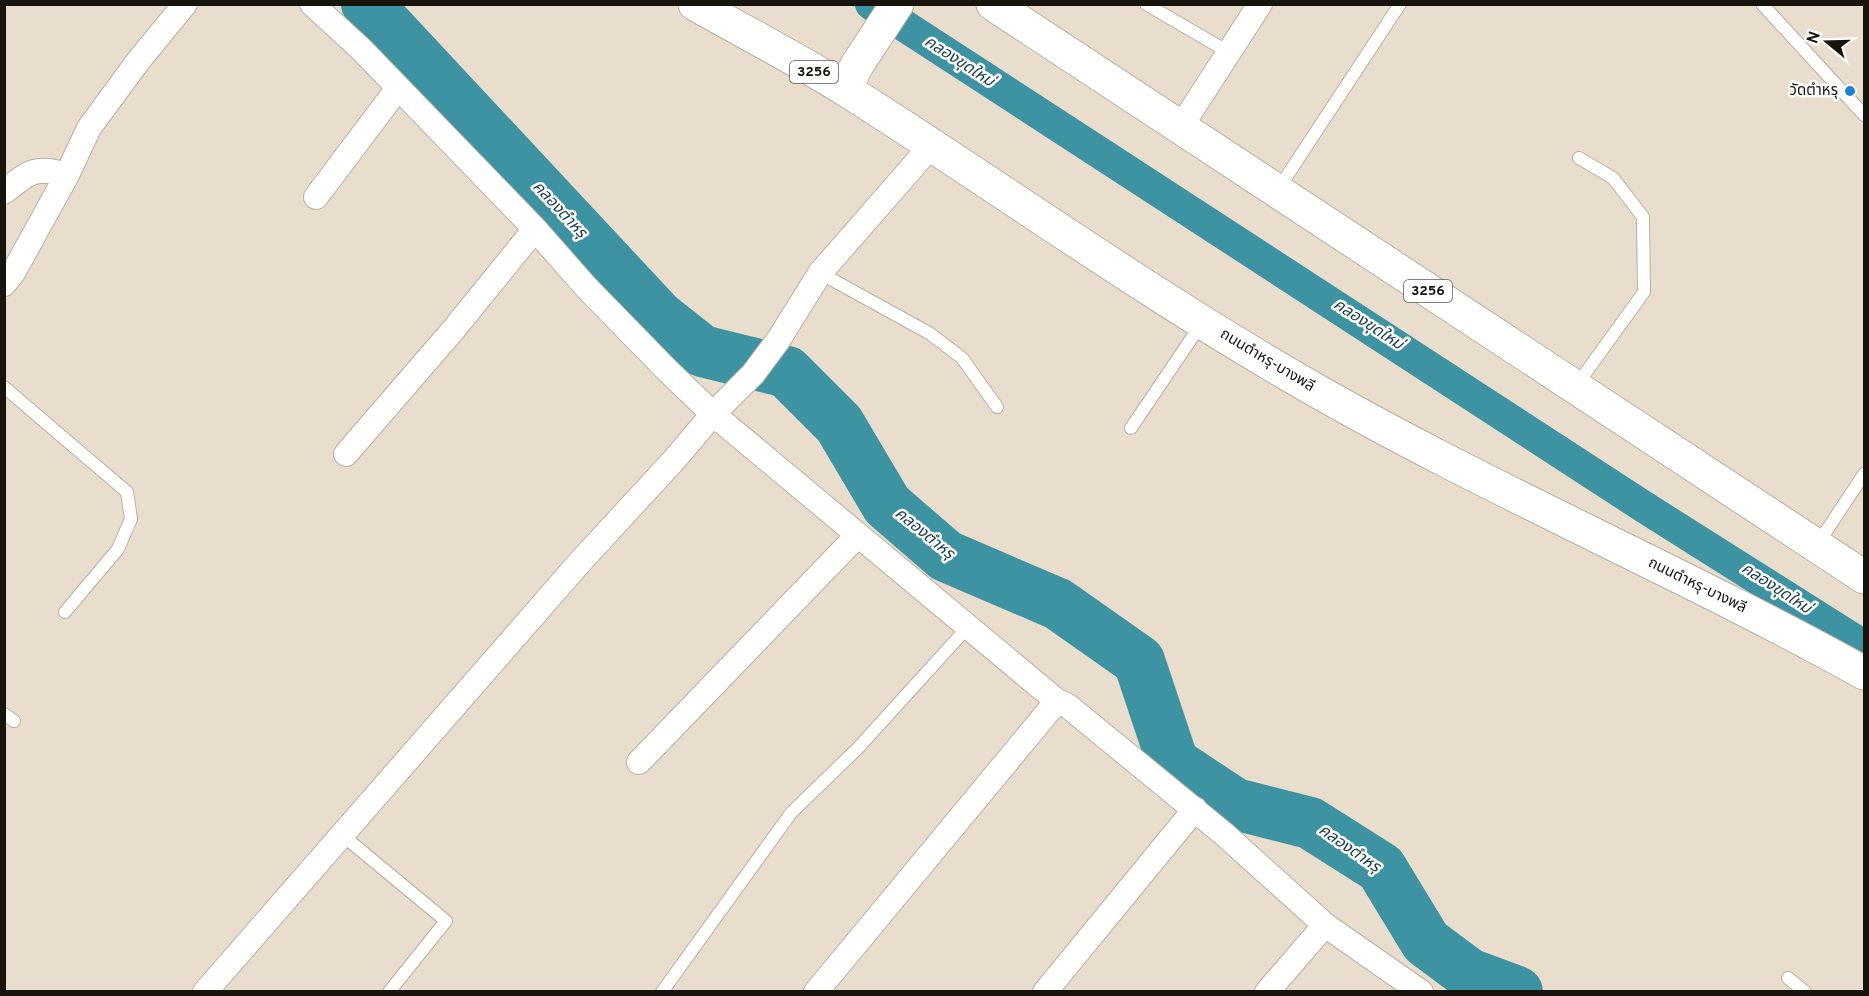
<svg xmlns="http://www.w3.org/2000/svg" width="1869" height="996" font-family="Overpass,'Noto Sans Thai',sans-serif">
<style>
.lines{fill:none;stroke-linecap:round;stroke-linejoin:round}
.canal{stroke:#3e93a3;stroke-width:32}
.river{stroke:#3e93a3;stroke-width:52}
.service-casing{stroke:#b9af9e;stroke-width:14}
.minor-casing{stroke:#b9af9e;stroke-width:26}
.primary-casing{stroke:#b9af9e;stroke-width:35}
.service{stroke:#fff;stroke-width:12}
.minor{stroke:#fff;stroke-width:24}
.primary{stroke:#fff;stroke-width:33}
.poi-dot{fill:#1b83ce;stroke:#fff;stroke-width:2}
.labels{text-anchor:middle;dominant-baseline:central;stroke-width:5;stroke-linejoin:round;paint-order:stroke}
.shield{fill:#fff;stroke:#5d5a56;stroke-width:1.5}
.shield-label{font-size:14px;font-weight:bold;fill:#17130d}
.poi-label{font-size:15px;fill:#17130d;stroke:#fff;text-anchor:end}
.street-label{font-size:15px;fill:#17130d;stroke:#fff}
.water-label{font-size:16px;font-style:italic;fill:#133c43;stroke:#fff}
</style>
<rect width="100%" height="100%" fill="#e9decd"/>
<g class="lines">
<!-- canal -->
<path class="canal" d="M 871,4 L 1641,505 L 1864,646"/>
<!-- river -->
<path class="river" d="M 367,4 L 659,317 L 702,351 L 787,372 L 839,424 L 887,505 L 946,556 L 1058,604 L 1139,661 L 1173,763 L 1235,804 L 1310,823 L 1381,868 L 1426,942 L 1469,974 L 1517,992"/>
<defs>
<path id="service" d="M 1146,4 L 1230,53
M 1762,4 L 1864,115
M 1277,191 L 1400,4
M 820,273 L 929,333 L 962,358 L 997,407
M 1576,386 L 1644,292 L 1643,217 L 1613,178 L 1579,158
M 4,387 L 127,492 L 131,519 L 118,549 L 65,612
M 1131,428 L 1202,323
M 1817,545 L 1864,474
M 4,714 L 14,721
M 341,834 L 446,921 L 389,992
M 1788,978 L 1805,992
M 662,992 L 791,813 L 858,748 L 967,628"/>
<path id="minor" d="M 312,4 L 361,49 L 535,229 L 586,287 L 668,371 L 713,414 L 1057,701 L 1068,706 L 1224,834 L 1325,925 L 1421,992
M 1180,128 L 1260,4
M 4,192 C 30,171 35,166 67,175
M 316,197 L 398,88
M 4,284 L 13,273 L 67,175 L 89,128 L 139,60 L 185,4
M 346,454 L 454,329 L 535,229
M 639,762 L 858,535
M 205,992 L 580,562 L 674,460 L 713,414 L 753,374 L 779,339 L 820,273 L 931,146
M 816,992 L 1057,701
M 1045,992 L 1195,809
M 1267,992 L 1325,925"/>
<path id="primary" d="M 695,4 C 746,33 799,60 848,91 C 999,187 1144,291 1298,380 C 1482,487 1679,570 1864,673
M 993,4 L 1864,577
M 845,89 L 857,65 L 897,4"/>
</defs>
<!-- service casing -->
<use href="#service" class="service-casing"/>
<!-- minor casing -->
<use href="#minor" class="minor-casing"/>
<!-- primary casing -->
<use href="#primary" class="primary-casing"/>
<!-- service -->
<use href="#service" class="service"/>
<!-- minor -->
<use href="#minor" class="minor"/>
<!-- primary -->
<use href="#primary" class="primary"/>
</g>
<!-- markers -->
<circle class="poi-dot" cx="1850" cy="91" r="6"/>
<g class="labels">
<!-- shield labels -->
<g class="shield">
<rect x="790" y="61" width="48" height="22" rx="4.5"/>
<rect x="1404" y="280" width="48" height="22" rx="4.5"/>
</g>
<g class="shield-label">
<text x="814" y="72">3256</text>
<text x="1428" y="291">3256</text>
</g>
<!-- poi labels -->
<g class="poi-label">
<text x="1838" y="91">วัดตำหรุ</text>
</g>
<!-- street labels -->
<g class="street-label">
<text transform="translate(1267 361) rotate(31)">ถนนตำหรุ-บางพลี</text>
<text transform="translate(1697 586) rotate(26)">ถนนตำหรุ-บางพลี</text>
</g>
<!-- water labels -->
<g class="water-label">
<text transform="translate(959 62) rotate(33)">คลองขุดใหม่</text>
<text transform="translate(559 210) rotate(47)">คลองตำหรุ</text>
<text transform="translate(1368 325) rotate(33)">คลองขุดใหม่</text>
<text transform="translate(924 534) rotate(39)">คลองตำหรุ</text>
<text transform="translate(1776 589) rotate(33)">คลองขุดใหม่</text>
<text transform="translate(1349 849) rotate(35)">คลองตำหรุ</text>
</g>
</g>
<!-- border -->
<rect width="1869" height="996" fill="none" stroke="#17130d" stroke-width="12"/>
<!-- north arrow -->
<g transform="translate(1827 42) rotate(289)" stroke="#ffffff" stroke-width="4.5" paint-order="stroke">
<path d="M0-4.5L10 22L0 15L-10 22Z" fill="#17130d"/>
<text y="-9" font-size="16" font-weight="bold" text-anchor="middle" fill="#17130d">N</text>
</g>
</svg>
